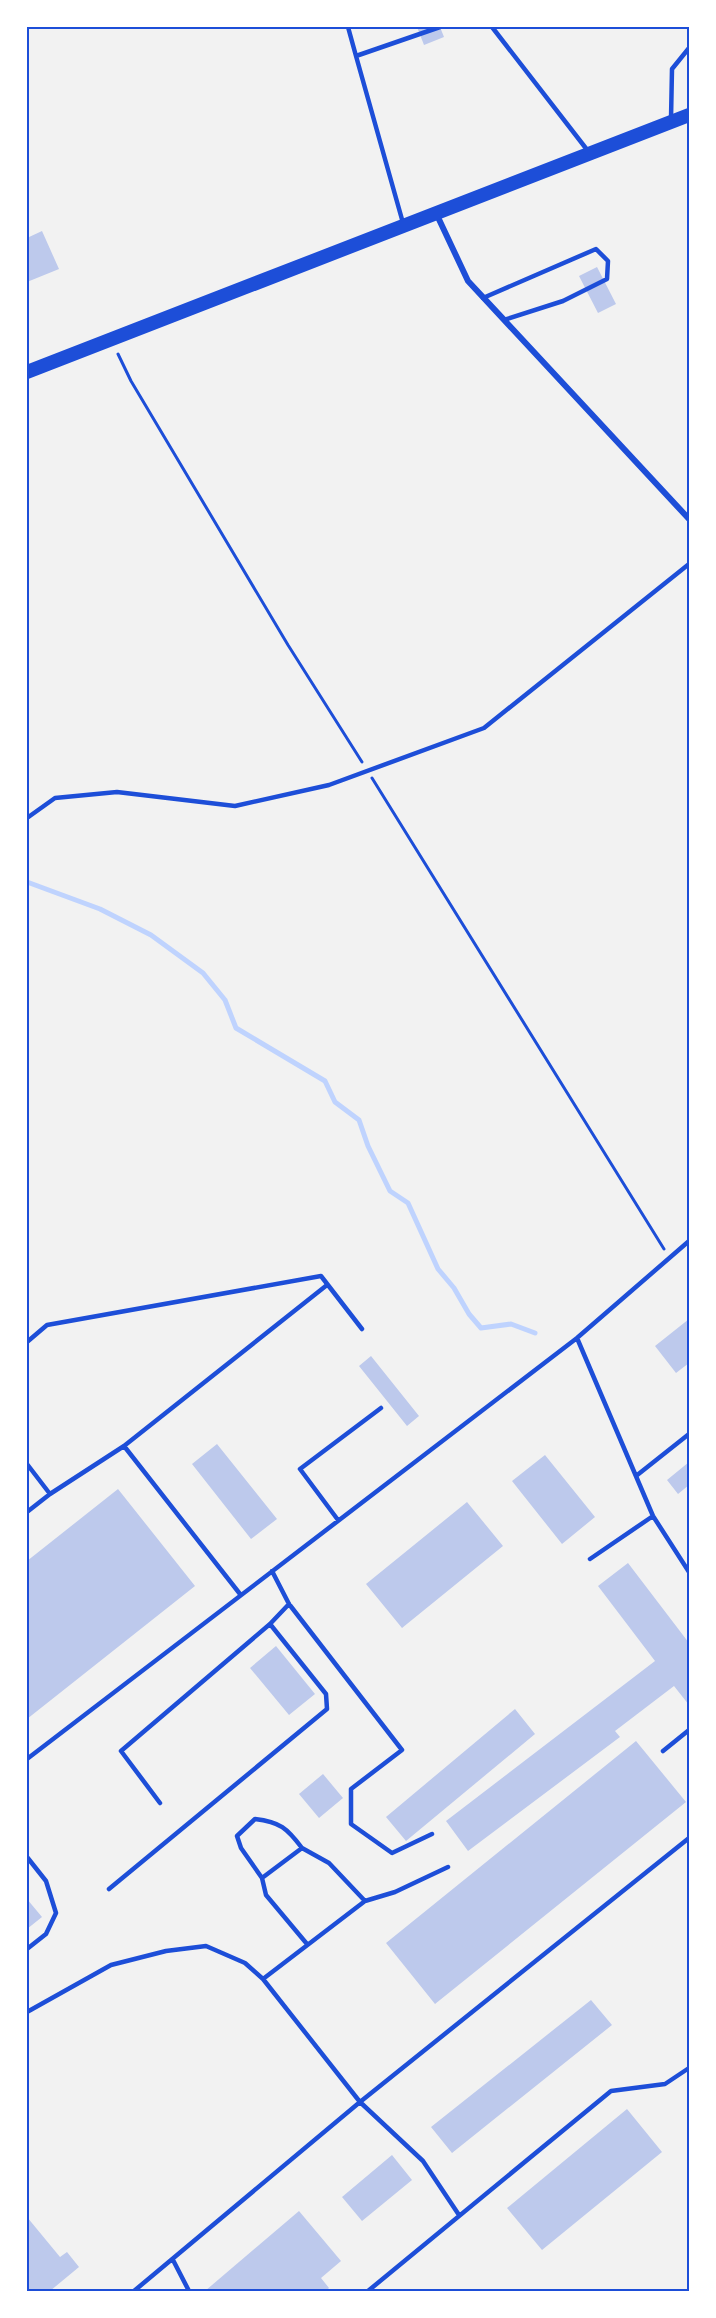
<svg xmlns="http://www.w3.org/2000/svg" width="716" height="2318" font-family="'Alegreya Sans',sans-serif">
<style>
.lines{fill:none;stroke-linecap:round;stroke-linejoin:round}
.stream{stroke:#bfd3fe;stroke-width:5}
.building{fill:#bdc9ec}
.path{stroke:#1d4ed8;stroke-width:3}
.service{stroke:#1d4ed8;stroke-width:4.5}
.minor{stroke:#1d4ed8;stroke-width:6}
.primary{stroke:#1d4ed8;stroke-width:14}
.neatline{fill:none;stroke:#1d4ed8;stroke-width:2}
</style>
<rect width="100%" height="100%" fill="#f2f2f2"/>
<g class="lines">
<!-- stream -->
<path class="stream" d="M 27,882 L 100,909 L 151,935 L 203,973 L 225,1000 L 236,1028 L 325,1081 L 335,1102 L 359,1120 L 368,1146 L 390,1191 L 408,1203 L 438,1269 L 454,1288 L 469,1314 L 481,1328 L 511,1324 L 535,1333"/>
</g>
<!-- building -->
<path class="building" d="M 417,27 L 440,27 L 444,37 L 424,45 Z
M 42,231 L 59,269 L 27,282 L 27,238 Z
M 597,267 L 616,304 L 598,313 L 579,276 Z
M 689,1319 L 689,1363 L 676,1373 L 655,1346 Z
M 371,1356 L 419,1416 L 407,1426 L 359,1366 Z
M 217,1444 L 277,1519 L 251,1539 L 192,1464 Z
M 545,1455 L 595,1517 L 562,1544 L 512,1481 Z
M 689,1462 L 689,1485 L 678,1494 L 667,1480 Z
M 118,1489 L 195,1586 L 27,1719 L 27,1561 Z
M 467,1502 L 503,1546 L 402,1628 L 366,1584 Z
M 628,1563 L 689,1643 L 689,1705 L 674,1686 L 615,1731 L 620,1737 L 468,1851 L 446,1821 L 655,1661 L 598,1586 Z
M 276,1646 L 315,1694 L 289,1715 L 250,1668 Z
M 515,1709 L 535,1734 L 406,1841 L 386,1817 Z
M 636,1741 L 686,1802 L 435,2004 L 386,1943 Z
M 323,1774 L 343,1798 L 319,1818 L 299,1794 Z
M 27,1899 L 42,1917 L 27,1929 Z
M 591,2000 L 612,2025 L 452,2153 L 431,2127 Z
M 627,2109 L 662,2152 L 542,2250 L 507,2208 Z
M 392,2155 L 412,2180 L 362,2221 L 342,2197 Z
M 299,2211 L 341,2261 L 321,2278 L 329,2288 L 326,2291 L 205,2291 Z
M 27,2217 L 60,2257 L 67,2252 L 79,2267 L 50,2291 L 27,2291 Z"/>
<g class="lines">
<!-- path -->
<path class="path" d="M 118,354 L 131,381 L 288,645 L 362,762
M 372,778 L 664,1249"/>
<!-- service -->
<path class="service" d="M 348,27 L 356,56
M 492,27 L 588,151
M 671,119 L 672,69 L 689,48
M 403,223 L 356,56 L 440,27
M 483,298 L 596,249 L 608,261 L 607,279 L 563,301 L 504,320
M 27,818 L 55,798 L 117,792 L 235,806 L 329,785 L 484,728 L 689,564
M 577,1338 L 653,1516 L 689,1572
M 27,1342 L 47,1325 L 321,1276 L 362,1329
M 124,1446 L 240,1594
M 27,1464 L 50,1494
M 636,1476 L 689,1434
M 27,1512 L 50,1494 L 124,1446 L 327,1285
M 338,1520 L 300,1469 L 381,1408
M 590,1559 L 653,1516
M 272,1571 L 289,1604 L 402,1750 L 351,1789 L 351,1824 L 392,1853 L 432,1834
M 663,1751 L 689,1730
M 27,1759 L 577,1338 L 689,1241
M 160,1803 L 121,1751 L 270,1624 L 289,1604
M 302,1848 C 287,1828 280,1822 255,1819 L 237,1836 L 241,1848 L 262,1878 L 266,1895 L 307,1944
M 27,1857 L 46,1881 L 56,1913 L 46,1934 L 27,1949
M 262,1878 L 302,1848 L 329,1863 L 365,1901
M 109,1889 L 327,1709 L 326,1694 L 270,1624
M 263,1979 L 365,1901 L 395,1892 L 448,1867
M 27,2012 L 111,1965 L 166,1951 L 206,1946 L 245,1963 L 263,1979 L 360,2102 L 134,2291
M 459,2215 L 423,2161 L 360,2102 L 689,1838
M 173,2260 L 189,2291
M 368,2291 L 611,2091 L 665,2084 L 689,2068"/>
<!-- minor -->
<path class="minor" d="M 436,213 L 468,281 L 689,519"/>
<!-- primary -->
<path class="primary" d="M 27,372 L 689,115"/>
</g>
<!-- border -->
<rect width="716" height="2318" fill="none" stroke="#ffffff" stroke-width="57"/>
<rect x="28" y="28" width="660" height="2262" class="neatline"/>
</svg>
